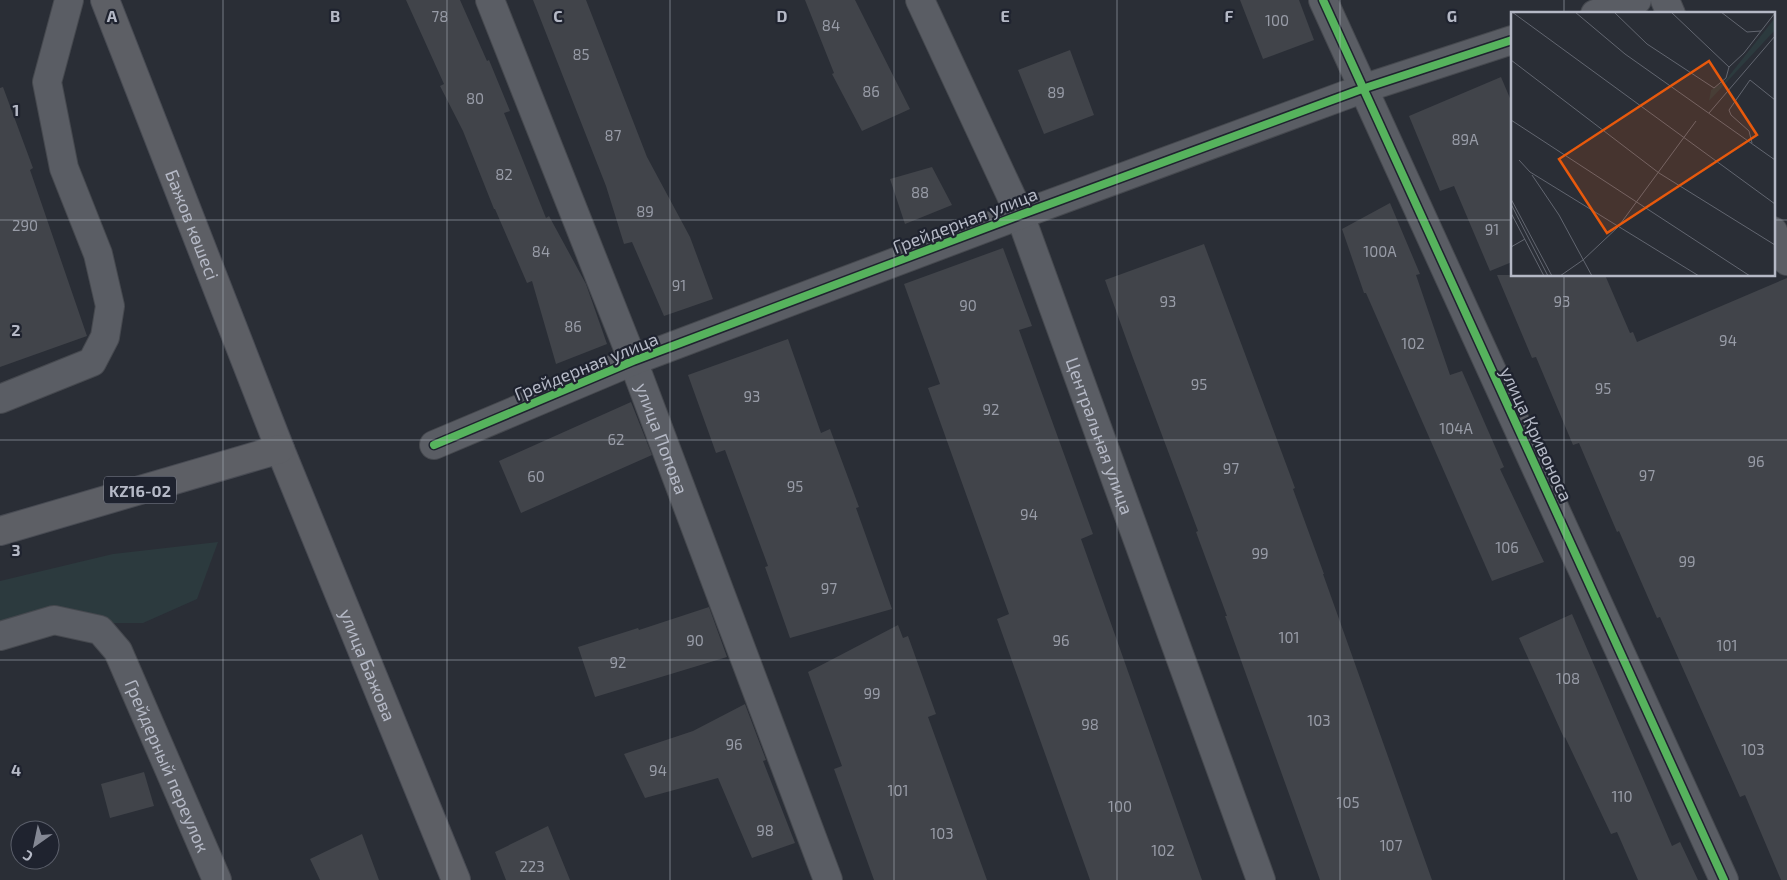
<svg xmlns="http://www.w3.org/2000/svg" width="1787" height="880" font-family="'Exo 2',sans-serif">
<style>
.green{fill:#2c3a3e}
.building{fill:#41444a}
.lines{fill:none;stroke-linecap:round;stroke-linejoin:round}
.minor-casing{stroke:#46494f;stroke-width:30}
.major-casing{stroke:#484b53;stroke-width:30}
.minor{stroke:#5a5d64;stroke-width:28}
.major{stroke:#5d5f65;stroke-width:28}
.cycleway-casing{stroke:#1f232f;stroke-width:11}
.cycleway{stroke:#56b35d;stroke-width:8}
.grid{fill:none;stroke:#b5b9c6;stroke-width:1;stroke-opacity:0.55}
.labels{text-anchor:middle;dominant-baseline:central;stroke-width:4.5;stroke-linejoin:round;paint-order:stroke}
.number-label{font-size:15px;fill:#989ca7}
.shield{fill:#1f232f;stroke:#888c99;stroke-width:1}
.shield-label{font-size:16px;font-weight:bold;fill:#b5b9c6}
.street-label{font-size:18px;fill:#b5b9c6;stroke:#1f232f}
.inset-road{fill:none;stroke:#626670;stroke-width:1}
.view{fill:#e8590c;fill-opacity:0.15;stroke:#e8590c;stroke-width:2.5}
.inset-edge{fill:none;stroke:#b5b9c6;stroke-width:2.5}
.grid-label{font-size:16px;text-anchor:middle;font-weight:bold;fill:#b5b9c6;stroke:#1f232f;stroke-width:4.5;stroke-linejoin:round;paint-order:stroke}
</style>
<rect width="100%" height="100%" fill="#2a2e36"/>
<!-- green -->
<path class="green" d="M 218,542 L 197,599 L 143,623 L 0,623 L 0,581 L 113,554 Z"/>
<!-- building -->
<path class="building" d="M 406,0 L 460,0 L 487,61 L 489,60 L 510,111 L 504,113 L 546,218 L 549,216 L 586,284 L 607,344 L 556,364 L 532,281 L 527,283 L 495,209 L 494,209 L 463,131 L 440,86 L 444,84 Z
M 533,0 L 586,0 L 647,157 L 690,237 L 713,299 L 664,316 L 632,242 L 624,244 L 606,186 Z
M 805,0 L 855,0 L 910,109 L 862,131 L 832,74 L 834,73 Z
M 1240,0 L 1299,0 L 1314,40 L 1263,59 Z
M 1070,50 L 1094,115 L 1044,134 L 1018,70 Z
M 1501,77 L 1512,103 L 1512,262 L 1490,271 L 1454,186 L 1440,191 L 1409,116 Z
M 3,87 L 33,168 L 30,170 L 87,336 L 0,367 L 0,88 Z
M 932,167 L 952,205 L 905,224 L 890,179 Z
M 1390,203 L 1420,274 L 1416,275 L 1450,375 L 1462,371 L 1504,467 L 1500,469 L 1544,562 L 1492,581 L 1366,293 L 1364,293 L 1342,229 Z
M 1204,244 L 1295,488 L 1293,489 L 1324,574 L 1323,574 L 1432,880 L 1320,880 L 1225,616 L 1227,616 L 1196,532 L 1198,531 L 1133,358 L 1105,280 Z
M 1003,248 L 1032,326 L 1019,330 L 1093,534 L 1081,539 L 1202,880 L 1090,880 L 997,619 L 1009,614 L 928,388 L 940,384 L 904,284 Z
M 1497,275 L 1605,275 L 1630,333 L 1633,332 L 1637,342 L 1787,278 L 1787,880 L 1781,880 L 1745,795 L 1740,797 L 1660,617 L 1657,618 L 1619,531 L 1617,532 L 1579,443 L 1573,445 L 1536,357 L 1532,358 Z
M 788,339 L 821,433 L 830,429 L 859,507 L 856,508 L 892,609 L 790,638 L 765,567 L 768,566 L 725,450 L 716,453 L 688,375 Z
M 631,402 L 652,455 L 521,513 L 499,461 Z
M 709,607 L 727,657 L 595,697 L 578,647 L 638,628 L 639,630 Z
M 1572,614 L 1672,846 L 1680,842 L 1698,880 L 1638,880 L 1617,832 L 1611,834 L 1565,737 L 1564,738 L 1519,638 Z
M 898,625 L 903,638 L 908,636 L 936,714 L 928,717 L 987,880 L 874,880 L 834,769 L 842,766 L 808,672 Z
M 745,704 L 766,760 L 763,761 L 795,843 L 752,858 L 718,778 L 645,798 L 624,754 L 693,731 Z
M 144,772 L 154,806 L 110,818 L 101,784 Z
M 548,826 L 570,880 L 506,880 L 495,852 Z
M 362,834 L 379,880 L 320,880 L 310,859 Z"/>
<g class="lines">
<defs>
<g id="minor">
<path id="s1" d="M 490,0 L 633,361 L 828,880"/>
<path id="s2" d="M 920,0 L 1020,215 L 1261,880"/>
<path d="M 1323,0 L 1724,880"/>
<path d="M 1665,0 L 1671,14"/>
<path d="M 1595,14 L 1637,0"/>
<path d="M 1773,231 L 1787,261"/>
<path d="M 0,399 L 92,362 L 105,337 L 110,306 L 98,254 L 64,168 L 47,82 L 69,0"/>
<path d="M 434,445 L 633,361 L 1020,215 L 1362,89 L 1512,40"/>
<path id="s3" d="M 0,636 L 54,620 L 100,630 L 118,651 L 217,880"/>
</g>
<g id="major">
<path id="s4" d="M 105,0 L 280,449 L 456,880"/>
<path d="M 0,531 L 280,449"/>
</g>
</defs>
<!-- minor casing -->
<use href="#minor" class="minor-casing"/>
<!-- major casing -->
<use href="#major" class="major-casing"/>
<!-- minor -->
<use href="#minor" class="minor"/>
<!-- major -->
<use href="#major" class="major"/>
<defs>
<path id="cycleway" d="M 1323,0 L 1724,880
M 434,445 L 633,361 L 1020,215 L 1362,89 L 1512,40"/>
</defs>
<!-- cycleway casing -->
<use href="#cycleway" class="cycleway-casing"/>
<!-- cycleway -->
<use href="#cycleway" class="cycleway"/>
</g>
<!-- grid -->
<path class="grid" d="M 223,0 L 223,880M 447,0 L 447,880M 670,0 L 670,880M 894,0 L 894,880M 1117,0 L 1117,880M 1340,0 L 1340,880M 1564,0 L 1564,14M 0,220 L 1512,220M 1773,220 L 1787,220M 1564,275 L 1564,880M 0,440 L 1787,440M 0,660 L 1787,660"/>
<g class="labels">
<!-- number labels -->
<g class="number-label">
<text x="440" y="16">78</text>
<text x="1277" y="20">100</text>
<text x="831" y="25">84</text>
<text x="581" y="54">85</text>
<text x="871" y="91">86</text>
<text x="1056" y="92">89</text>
<text x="475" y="98">80</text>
<text x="613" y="135">87</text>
<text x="1465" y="139">89А</text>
<text x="504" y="174">82</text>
<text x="920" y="192">88</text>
<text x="645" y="211">89</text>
<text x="25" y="225">290</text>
<text x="1492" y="229">91</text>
<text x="541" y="251">84</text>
<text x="1380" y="251">100А</text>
<text x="679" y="285">91</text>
<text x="1168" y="301">93</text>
<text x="1562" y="301">93</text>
<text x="968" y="305">90</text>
<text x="573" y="326">86</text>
<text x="1728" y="340">94</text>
<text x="1413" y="343">102</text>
<text x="1199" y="384">95</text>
<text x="1603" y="388">95</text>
<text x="752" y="396">93</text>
<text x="991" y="409">92</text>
<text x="1456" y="428">104А</text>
<text x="616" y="439">62</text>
<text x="1756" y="461">96</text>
<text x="1231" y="468">97</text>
<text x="1647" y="475">97</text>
<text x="536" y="476">60</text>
<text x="795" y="486">95</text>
<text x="1029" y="514">94</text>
<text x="1507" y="547">106</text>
<text x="1260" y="553">99</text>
<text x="1687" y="561">99</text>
<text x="829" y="588">97</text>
<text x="1289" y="637">101</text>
<text x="695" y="640">90</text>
<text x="1061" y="640">96</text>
<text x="1727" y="645">101</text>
<text x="618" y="662">92</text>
<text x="1568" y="678">108</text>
<text x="872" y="693">99</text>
<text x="1319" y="720">103</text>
<text x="1090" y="724">98</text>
<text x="734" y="744">96</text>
<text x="1753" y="749">103</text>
<text x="658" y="770">94</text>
<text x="898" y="790">101</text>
<text x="1622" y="796">110</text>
<text x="1348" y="802">105</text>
<text x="1120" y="806">100</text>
<text x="765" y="830">98</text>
<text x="942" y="833">103</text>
<text x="1391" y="845">107</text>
<text x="1163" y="850">102</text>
<text x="532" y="866">223</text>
</g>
<!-- shield labels -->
<rect class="shield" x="104" y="476.5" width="72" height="27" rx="4"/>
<g class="shield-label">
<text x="140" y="490">KZ16-02</text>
</g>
<!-- street labels -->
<g class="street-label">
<text transform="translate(965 220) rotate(-21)">Грейдерная улица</text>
<text stroke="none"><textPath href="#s4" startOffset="241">Бажов көшесі</textPath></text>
<text transform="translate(586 366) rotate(-22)">Грейдерная улица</text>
<text transform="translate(1537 434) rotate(65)">улица Кривоноса</text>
<text stroke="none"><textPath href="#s2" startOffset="472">Центральная улица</textPath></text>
<text stroke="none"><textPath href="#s1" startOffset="471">улица Попова</textPath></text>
<text stroke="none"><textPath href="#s4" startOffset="715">улица Бажова</textPath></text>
<text stroke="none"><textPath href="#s3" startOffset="256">Грейдерный переулок</textPath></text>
</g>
</g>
<!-- overview -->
<g transform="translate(1511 12)">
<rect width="264" height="264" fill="#2a2e36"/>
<path d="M 264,6 L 264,18 L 198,89 L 200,78 L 214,69 Z" fill="#2c3a3e"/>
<path class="inset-road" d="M 1,0 L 264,192M 64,0 L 114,42 L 264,148M 103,0 L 136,32 L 203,76 L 215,66 L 218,55 L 233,41 L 264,1M 160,0 L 218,55M 210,0 L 236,20 L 250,19M 0,48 L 148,161 L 264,233M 198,101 L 264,24M 0,108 L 239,264M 241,131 L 238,119 L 220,103 L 218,98 L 239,68 L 264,88M 8,148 L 19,160 L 188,264M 21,163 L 48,203 L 81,264M 0,187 L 41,264M 0,192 L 37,264M 0,201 L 33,264M 0,235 L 14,227M 49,264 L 72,248 L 107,215 L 185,109"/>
<path class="view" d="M 198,49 L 246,123 L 96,221 L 48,147 Z"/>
<rect width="264" height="264" class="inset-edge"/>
</g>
<g class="grid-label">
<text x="112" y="22">A</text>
<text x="335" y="22">B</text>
<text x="558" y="22">C</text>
<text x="782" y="22">D</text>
<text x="1005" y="22">E</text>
<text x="1229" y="22">F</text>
<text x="1452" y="22">G</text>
<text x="16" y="116">1</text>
<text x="16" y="336">2</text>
<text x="16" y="556">3</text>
<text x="16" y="776">4</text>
</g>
<!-- north arrow -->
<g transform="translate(35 845) rotate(213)"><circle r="24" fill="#1f232f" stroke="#5b5f6b"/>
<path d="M0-4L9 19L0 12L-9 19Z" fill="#848894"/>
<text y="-8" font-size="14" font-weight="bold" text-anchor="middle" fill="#b5b9c6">С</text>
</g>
</svg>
